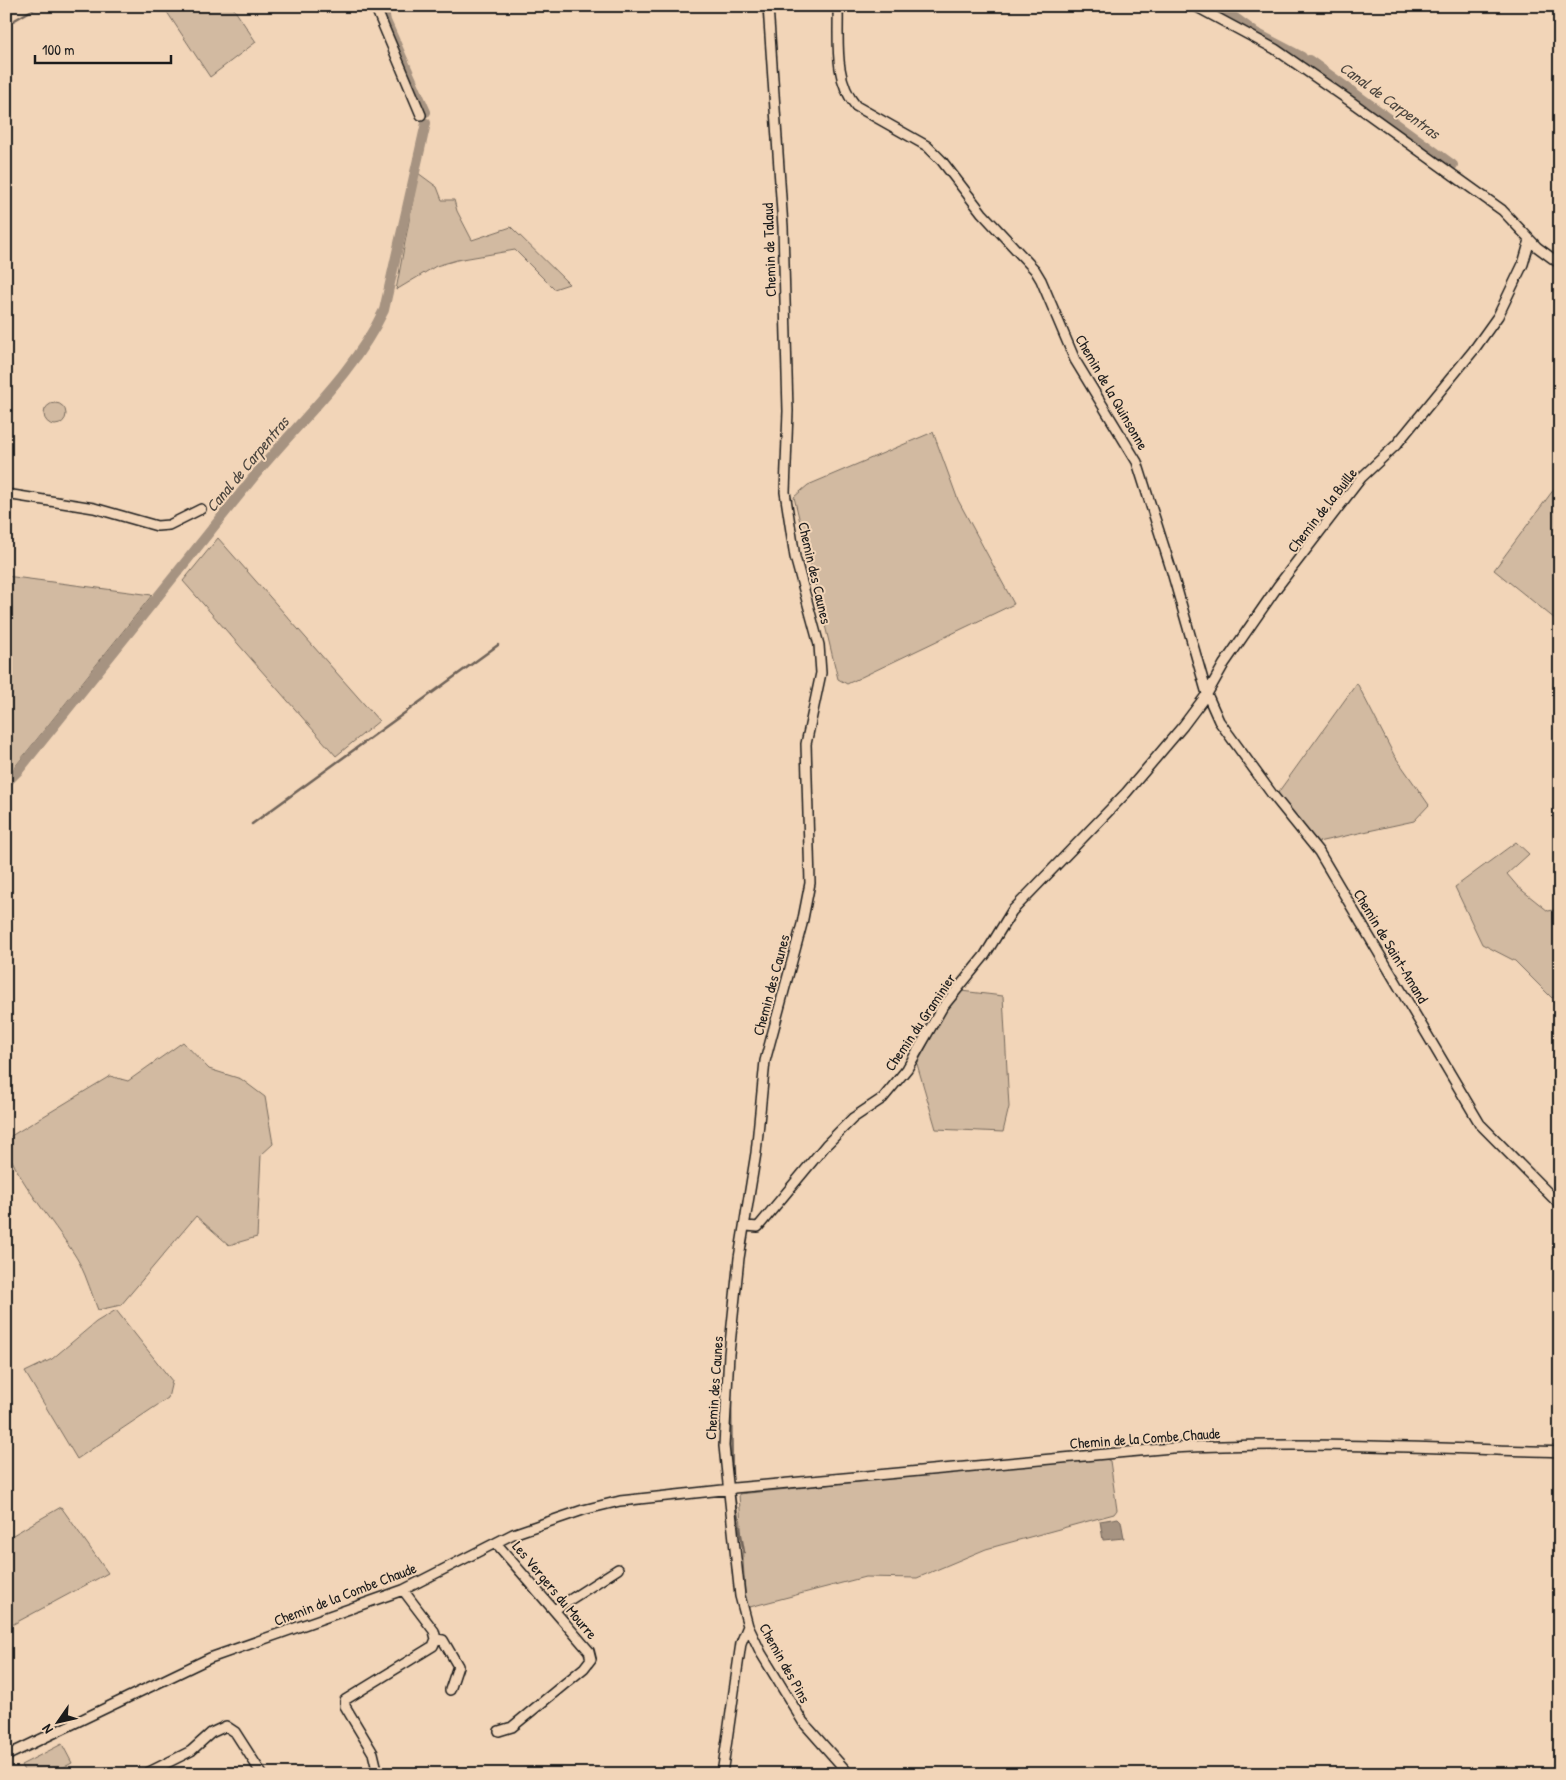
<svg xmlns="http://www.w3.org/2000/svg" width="1566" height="1780" font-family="'Patrick Hand',sans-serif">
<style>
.green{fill:#d2baa1;stroke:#776b5e}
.water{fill:#a69381;stroke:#6f6359}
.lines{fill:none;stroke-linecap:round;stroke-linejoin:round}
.stream{stroke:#6f6359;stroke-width:2.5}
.canal{stroke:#a69381;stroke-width:10}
.street-casing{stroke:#1c1c1c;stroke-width:12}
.street{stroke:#f2d5b8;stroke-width:9}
.labels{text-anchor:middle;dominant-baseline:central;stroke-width:4;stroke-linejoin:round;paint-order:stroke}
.street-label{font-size:15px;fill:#1c1c1c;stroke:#f2d5b8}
.water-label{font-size:16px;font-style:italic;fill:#4c463f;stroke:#f2d5b8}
</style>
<rect width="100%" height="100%" fill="#f2d5b8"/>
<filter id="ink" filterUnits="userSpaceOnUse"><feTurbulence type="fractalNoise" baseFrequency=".02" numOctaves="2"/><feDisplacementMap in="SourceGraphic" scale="10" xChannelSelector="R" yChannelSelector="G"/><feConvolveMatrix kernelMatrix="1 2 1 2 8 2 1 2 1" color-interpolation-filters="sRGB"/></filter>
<g filter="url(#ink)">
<!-- green -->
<path class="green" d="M 163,6 L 232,6 L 256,42 L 210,77 Z
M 418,173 L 437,187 L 442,200 L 454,200 L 457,211 L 472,240 L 511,227 L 569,284 L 554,289 L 515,250 L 457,260 L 436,266 L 396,290 Z
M44 414a11 11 0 1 1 22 0a11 11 0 1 1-22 0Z
M 933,432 L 958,500 L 1014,604 L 847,684 L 838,679 L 794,497 L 808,485 Z
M 1560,481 L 1560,623 L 1494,570 Z
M 218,538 L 379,721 L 336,756 L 183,581 Z
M 6,576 L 152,595 L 6,778 Z
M 1357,683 L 1394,755 L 1429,805 L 1414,821 L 1318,842 L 1277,794 Z
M 1516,842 L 1529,854 L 1507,874 L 1518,887 L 1548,911 L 1560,909 L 1560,993 L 1552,998 L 1515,961 L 1482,944 L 1455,887 Z
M 961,991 L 1003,996 L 1009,1107 L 1003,1132 L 936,1129 L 917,1064 L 945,1012 Z
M 183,1042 L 209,1069 L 241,1079 L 265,1097 L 273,1144 L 261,1155 L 257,1237 L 229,1245 L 196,1216 L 121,1305 L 98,1310 C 92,1295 87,1278 80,1264 C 64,1233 6,1170 6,1139 L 110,1076 L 128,1081 Z
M 116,1310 L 172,1381 L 168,1398 L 77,1459 L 25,1372 L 52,1359 L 96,1322 Z
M 1102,1457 L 1110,1461 L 1117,1510 L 1114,1514 L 986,1549 L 917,1578 L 865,1577 L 746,1608 L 739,1494 Z
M 61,1507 L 108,1573 L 6,1628 L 6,1539 Z
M 62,1744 L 72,1763 L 51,1774 L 26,1774 L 21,1765 Z"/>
<!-- water -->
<path class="water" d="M 1118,1518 L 1121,1521 L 1124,1538 L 1103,1540 L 1100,1521 Z"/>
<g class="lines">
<!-- stream -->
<path class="stream" d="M 6,25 L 39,6
M 252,824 L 498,645
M 731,1398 L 732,1482
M 733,1490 L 744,1552"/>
<!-- canal -->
<path class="canal" d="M 383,6 L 386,21 L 426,112
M 1219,6 L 1256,33 L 1302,57
M 1309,60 L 1453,165
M 6,783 L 18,771 C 96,674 174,576 252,479 C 297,423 353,375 384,310 L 426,123"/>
<defs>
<path id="street" d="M 375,6 L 421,115
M 768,6 L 783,227 L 788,411 L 785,492 L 795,557 L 819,645 L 821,673 L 806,744 L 810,883 L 802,924 L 765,1061 L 756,1153 L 739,1258 L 729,1354 L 724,1446 L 740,1596 L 748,1626 L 761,1653 L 803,1722 L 849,1774
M 838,6 C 839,39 833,79 856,106 L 927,146 L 942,161 L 982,213 L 1035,270 L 1041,280 L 1075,360 L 1137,462 L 1172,572 L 1207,694 L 1219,721 L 1272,794 L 1319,852 L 1480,1124 L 1560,1205
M 1195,6 L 1275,49 L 1350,101 L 1502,210 L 1537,247 L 1560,264
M 6,494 L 94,508 L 157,526 L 169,525 L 201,509
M 746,1226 L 758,1227 L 826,1145 L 853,1118 L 883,1098 L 907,1069 L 942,1008 L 985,955 L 1012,911 L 1126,793 L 1183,726 L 1207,694 L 1224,664 L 1278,586 L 1361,478 L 1396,445 L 1473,351 L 1498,316 L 1523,264 L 1530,240
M 734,1488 L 1172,1448 C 1301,1441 1430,1448 1560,1452
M 496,1543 L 589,1651 L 591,1659 L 584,1668 L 512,1727 L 499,1731
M 554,1610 L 618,1569
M 436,1639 L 443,1640 L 458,1666 L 450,1690
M 6,1756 L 210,1658 L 403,1590 L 513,1534 L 583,1510 L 620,1501 L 732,1489
M 145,1774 L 191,1751 L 211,1733 L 226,1726 L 235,1732 L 262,1774
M 378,1774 L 373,1753 L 345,1706 L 345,1700 L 433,1646 L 436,1639 L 434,1631 L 403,1590
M 722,1774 L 741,1643 L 748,1626"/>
</defs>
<!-- street casing -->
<use href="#street" class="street-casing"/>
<!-- street -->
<use href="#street" class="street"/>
</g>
</g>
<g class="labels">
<!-- street labels -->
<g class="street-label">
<text transform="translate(769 250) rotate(-92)">Chemin de Talaud</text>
<text transform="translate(1112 392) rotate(60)">Chemin de la Quinsonne</text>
<text transform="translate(1322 510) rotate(-52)">Chemin de la Buille</text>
<text transform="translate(815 573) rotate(77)">Chemin des Caunes</text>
<text transform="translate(1391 946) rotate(59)">Chemin de Saint-Amand</text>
<text transform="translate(771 985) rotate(-75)">Chemin des Caunes</text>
<text transform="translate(920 1022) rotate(-56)">Chemin du Graminier</text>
<text transform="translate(714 1388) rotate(-86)">Chemin des Caunes</text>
<text transform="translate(1145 1438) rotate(-4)">Chemin de la Combe Chaude</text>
<text transform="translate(555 1590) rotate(50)">Les Vergers du Mourre</text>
<text transform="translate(345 1594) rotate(-21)">Chemin de la Combe Chaude</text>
<text transform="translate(785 1663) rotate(61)">Chemin des Pins</text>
</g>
<!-- water labels -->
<g class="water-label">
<text transform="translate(1390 100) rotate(36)">Canal de Carpentras</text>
<text transform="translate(247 464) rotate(-50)">Canal de Carpentras</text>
</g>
</g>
<!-- margin -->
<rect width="1566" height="1780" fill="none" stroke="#f2d5b8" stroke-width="25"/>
<rect x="12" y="12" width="1541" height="1755" fill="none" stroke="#1c1c1c" stroke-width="2" filter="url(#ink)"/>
<!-- north arrow -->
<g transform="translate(58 1722) rotate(236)" stroke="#f2d5b8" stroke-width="4" paint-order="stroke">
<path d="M0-4L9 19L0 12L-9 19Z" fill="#1c1c1c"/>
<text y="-8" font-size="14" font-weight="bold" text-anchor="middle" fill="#1c1c1c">N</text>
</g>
<!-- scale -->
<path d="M35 55v8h136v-8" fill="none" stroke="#1c1c1c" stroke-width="2.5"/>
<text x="42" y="55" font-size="15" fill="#1c1c1c" stroke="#f2d5b8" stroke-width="4" paint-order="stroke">100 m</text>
</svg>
